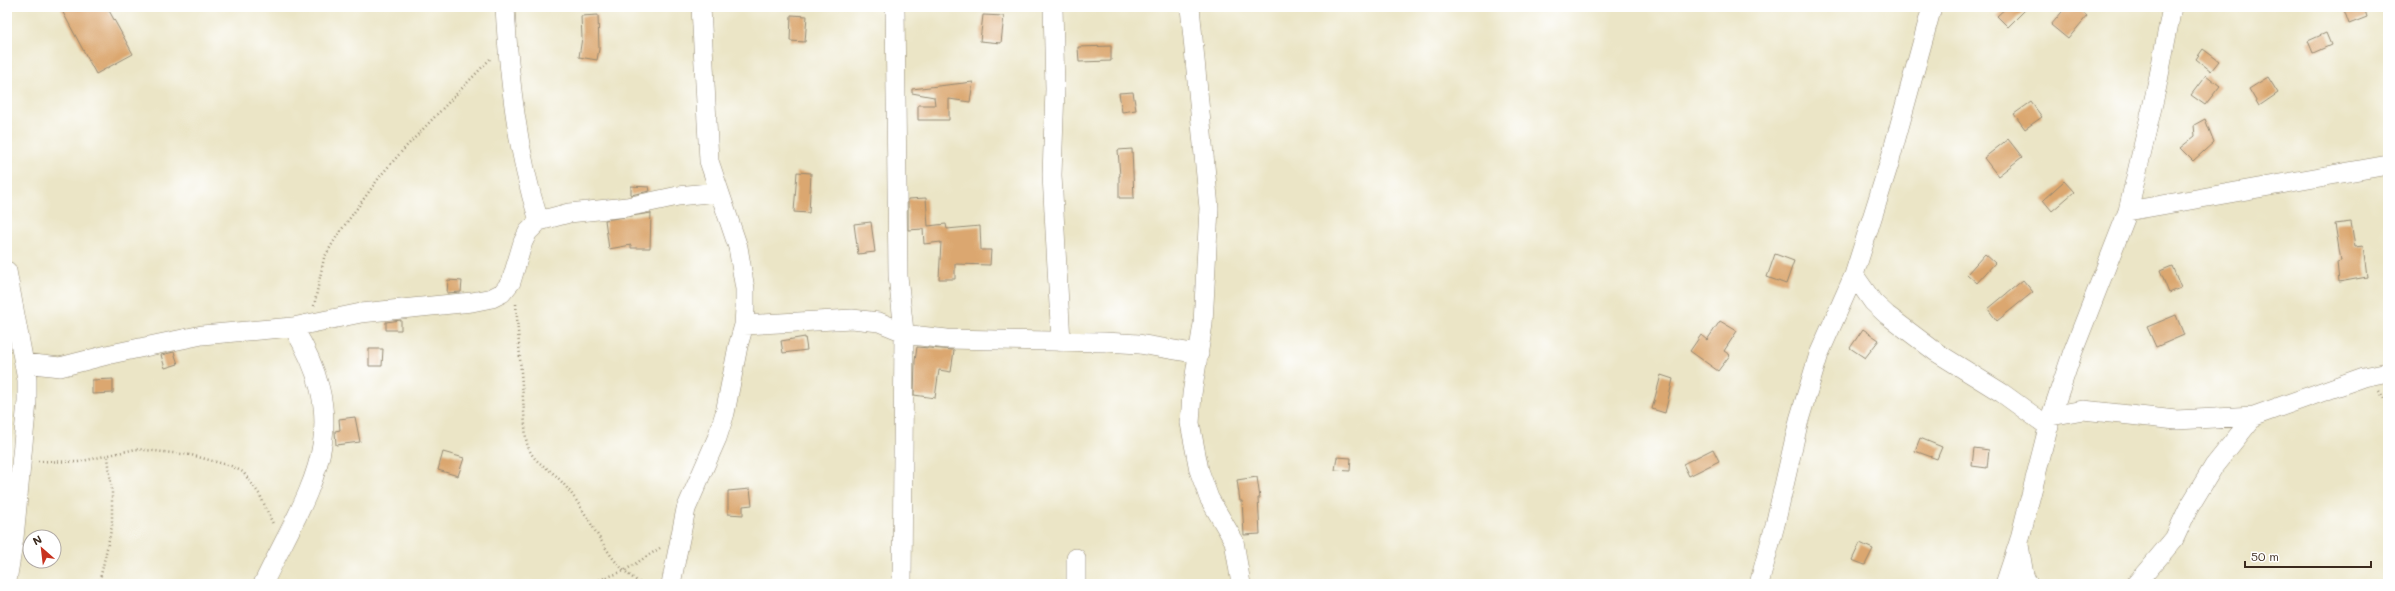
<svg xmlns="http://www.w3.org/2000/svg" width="2395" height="591" font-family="Mali,sans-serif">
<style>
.building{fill:#dba770}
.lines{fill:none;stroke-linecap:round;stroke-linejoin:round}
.minor-casing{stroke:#938872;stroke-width:20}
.path{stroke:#938872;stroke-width:2.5;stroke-dasharray:1 3;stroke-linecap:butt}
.minor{stroke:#fff;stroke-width:19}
</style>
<rect width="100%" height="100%" fill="#fff"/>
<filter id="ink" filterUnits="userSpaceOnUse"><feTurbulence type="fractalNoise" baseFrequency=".025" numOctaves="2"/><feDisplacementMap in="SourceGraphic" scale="8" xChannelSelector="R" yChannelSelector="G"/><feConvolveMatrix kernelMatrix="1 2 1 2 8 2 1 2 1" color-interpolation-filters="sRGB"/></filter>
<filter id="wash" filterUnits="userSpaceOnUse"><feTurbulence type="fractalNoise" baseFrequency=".012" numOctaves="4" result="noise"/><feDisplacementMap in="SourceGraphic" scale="16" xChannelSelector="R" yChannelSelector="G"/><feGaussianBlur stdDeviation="0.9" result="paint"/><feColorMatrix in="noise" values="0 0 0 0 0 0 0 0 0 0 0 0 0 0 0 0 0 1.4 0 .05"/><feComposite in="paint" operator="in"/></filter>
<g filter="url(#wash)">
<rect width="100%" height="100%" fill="#ebe5c6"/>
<g id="blocks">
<!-- building -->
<path class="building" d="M 60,7 L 107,7 L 133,54 L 96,74 Z
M 2007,7 L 2028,7 L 2008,27 L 1997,16 Z
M 2066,7 L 2076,7 L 2087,16 L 2068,39 L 2051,25 Z
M 2343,7 L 2364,7 L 2367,17 L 2349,24 Z
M 598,15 L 599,49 L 597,60 L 579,57 L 582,38 L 581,16 Z
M 791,15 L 807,16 L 805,42 L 790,41 Z
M 983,15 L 1004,16 L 1001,43 L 980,41 Z
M 2326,33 L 2331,45 L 2313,53 L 2308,41 Z
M 1111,46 L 1111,61 L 1079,62 L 1078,47 Z
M 2203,49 L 2219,61 L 2211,71 L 2196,59 Z
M 2206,75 L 2220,86 L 2205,105 L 2191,95 Z
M 2268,77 L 2278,93 L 2259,106 L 2249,89 Z
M 973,82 L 970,102 L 949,99 L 949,120 L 918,120 L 918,105 L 935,105 L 934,97 L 912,93 L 912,89 Z
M 1133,92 L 1136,110 L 1122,112 L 1119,93 Z
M 2031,102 L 2042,117 L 2025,129 L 2014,114 Z
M 2205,119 L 2214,142 L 2193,161 L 2180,148 L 2195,136 L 2194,125 Z
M 2008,139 L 2022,157 L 1998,176 L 1984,158 Z
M 1132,149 L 1134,198 L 1119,198 L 1119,176 L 1120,176 L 1118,150 Z
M 797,172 L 811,173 L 809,213 L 794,212 Z
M 2064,181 L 2074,192 L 2052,211 L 2043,200 Z
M 631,186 L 649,187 L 650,191 L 631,195 Z
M 926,198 L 928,226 L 946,224 L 947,229 L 980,226 L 981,250 L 991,250 L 990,265 L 955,264 L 955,279 L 939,279 L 941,242 L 924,244 L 923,229 L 908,230 L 908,199 Z
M 651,213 L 650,248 L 631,248 L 631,245 L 609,249 L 605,220 Z
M 871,222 L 875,252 L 858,254 L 854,224 Z
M 2351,222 L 2355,247 L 2363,246 L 2367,277 L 2339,282 L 2337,262 L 2341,261 L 2335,224 Z
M 1775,254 L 1794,261 L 1786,284 L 1767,277 Z
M 1985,254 L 1995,263 L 1977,283 L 1967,274 Z
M 2172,266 L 2181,288 L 2169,293 L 2160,271 Z
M 448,280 L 462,281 L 461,292 L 447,293 Z
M 2023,280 L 2033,292 L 1997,321 L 1988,309 Z
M 2176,315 L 2184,335 L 2156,347 L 2147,327 Z
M 401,320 L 401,330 L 386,330 L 386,322 Z
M 1720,321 L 1737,331 L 1724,351 L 1730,355 L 1718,371 L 1690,351 L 1701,335 L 1707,340 Z
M 1863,329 L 1879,340 L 1865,358 L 1850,348 Z
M 805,337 L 807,350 L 783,353 L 781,341 Z
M 917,347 L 954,350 L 951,372 L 939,370 L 935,398 L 914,395 L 915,361 Z
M 369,349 L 383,349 L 382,366 L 369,366 Z
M 174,352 L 178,364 L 165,368 L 161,355 Z
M 1661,375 L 1673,379 L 1665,413 L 1652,409 Z
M 113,379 L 113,393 L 92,394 L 92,380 Z
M 355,417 L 360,442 L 336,445 L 335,431 L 340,430 L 339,419 Z
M 1920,438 L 1942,447 L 1937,459 L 1915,451 Z
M 1974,448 L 1989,450 L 1987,468 L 1972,466 Z
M 1713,449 L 1719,461 L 1689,476 L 1683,464 Z
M 443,452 L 464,458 L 458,476 L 438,470 Z
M 1337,457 L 1351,458 L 1350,471 L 1335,470 Z
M 1257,477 L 1260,498 L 1258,498 L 1260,534 L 1244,535 L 1242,501 L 1240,501 L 1237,480 Z
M 750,489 L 752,505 L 743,506 L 743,515 L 728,514 L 728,491 Z
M 1860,543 L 1873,549 L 1865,565 L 1852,560 Z"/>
</g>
</g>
<g filter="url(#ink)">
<use href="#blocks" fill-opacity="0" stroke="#938872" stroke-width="1"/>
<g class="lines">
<defs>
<path id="minor" d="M 505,7 C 509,78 517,153 539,221
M 895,7 L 898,276 L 904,331 L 902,584
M 1053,7 L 1055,89 L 1052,175 L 1061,342
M 1190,7 L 1209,208 L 1203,324 L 1192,394 L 1190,423 L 1199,470 L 1209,498 L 1234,541 L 1241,584
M 2128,211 L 2388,165
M 7,271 L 27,380 L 27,402 L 14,538 L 7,581
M 1854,275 L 1873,302 L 1887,315 L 1936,352 L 2002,393 L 2049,427
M 744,325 L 852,319 L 879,322 L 911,335 L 947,339 L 1105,342 L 1139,344 L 1199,354
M 24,363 L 60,367 L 111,354 L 202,335 L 293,327 L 361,313 L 472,302 L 492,298 L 502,293 L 511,282 L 523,242 L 528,232 L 539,221 L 569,213 L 627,207 L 678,196 L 718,192
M 2051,416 L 2083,410 L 2176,420 L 2254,416 L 2364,377 L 2388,372
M 2019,545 L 2024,575 L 2028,584
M 263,584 C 309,488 357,432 293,327
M 671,584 L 686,509 L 717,438 L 725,413 L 738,346 L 744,325 L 745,308 L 745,289 L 738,247 L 709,161 L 701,7
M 1076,584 L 1076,558
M 1759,584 L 1775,525 L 1799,420 L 1819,354 L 1854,275 L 1889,164 L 1932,7
M 2005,584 L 2019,542 L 2051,416 L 2072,354 L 2128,211 L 2157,86 L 2172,7
M 2136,584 L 2174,539 L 2188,509 L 2214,466 L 2254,416"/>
</defs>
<!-- minor casing -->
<use href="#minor" class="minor-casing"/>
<!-- path -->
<path class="path" d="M 516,304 L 526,439 C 531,464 545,463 560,480 C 583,505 593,531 612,557 C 620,568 630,576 641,584
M 314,306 L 324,258 L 337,236 L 381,175 L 403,150 L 490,59
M 2379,391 L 2388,404
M 38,461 L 78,462 L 136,449 L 191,455 L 231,466 L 243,472 L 260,495 L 273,524
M 99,584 L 112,526 L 112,491 L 108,457
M 588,584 L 624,571 L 660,548"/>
<!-- minor -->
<use href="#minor" class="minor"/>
</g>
</g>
<!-- margin -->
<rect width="2395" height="591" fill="none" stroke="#fff" stroke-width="24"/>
<!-- north arrow -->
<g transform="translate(42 549) rotate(332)"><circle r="19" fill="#ffffff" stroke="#b1aaa5"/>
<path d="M0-3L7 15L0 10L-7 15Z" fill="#c8321e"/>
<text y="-6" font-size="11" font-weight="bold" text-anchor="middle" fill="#3b2a1e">N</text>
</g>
<!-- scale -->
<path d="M2245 561v6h126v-6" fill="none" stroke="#3b2a1e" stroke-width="2"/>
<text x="2251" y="561" font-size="12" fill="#3b2a1e" stroke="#ffffff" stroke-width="3" paint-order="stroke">50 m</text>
</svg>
